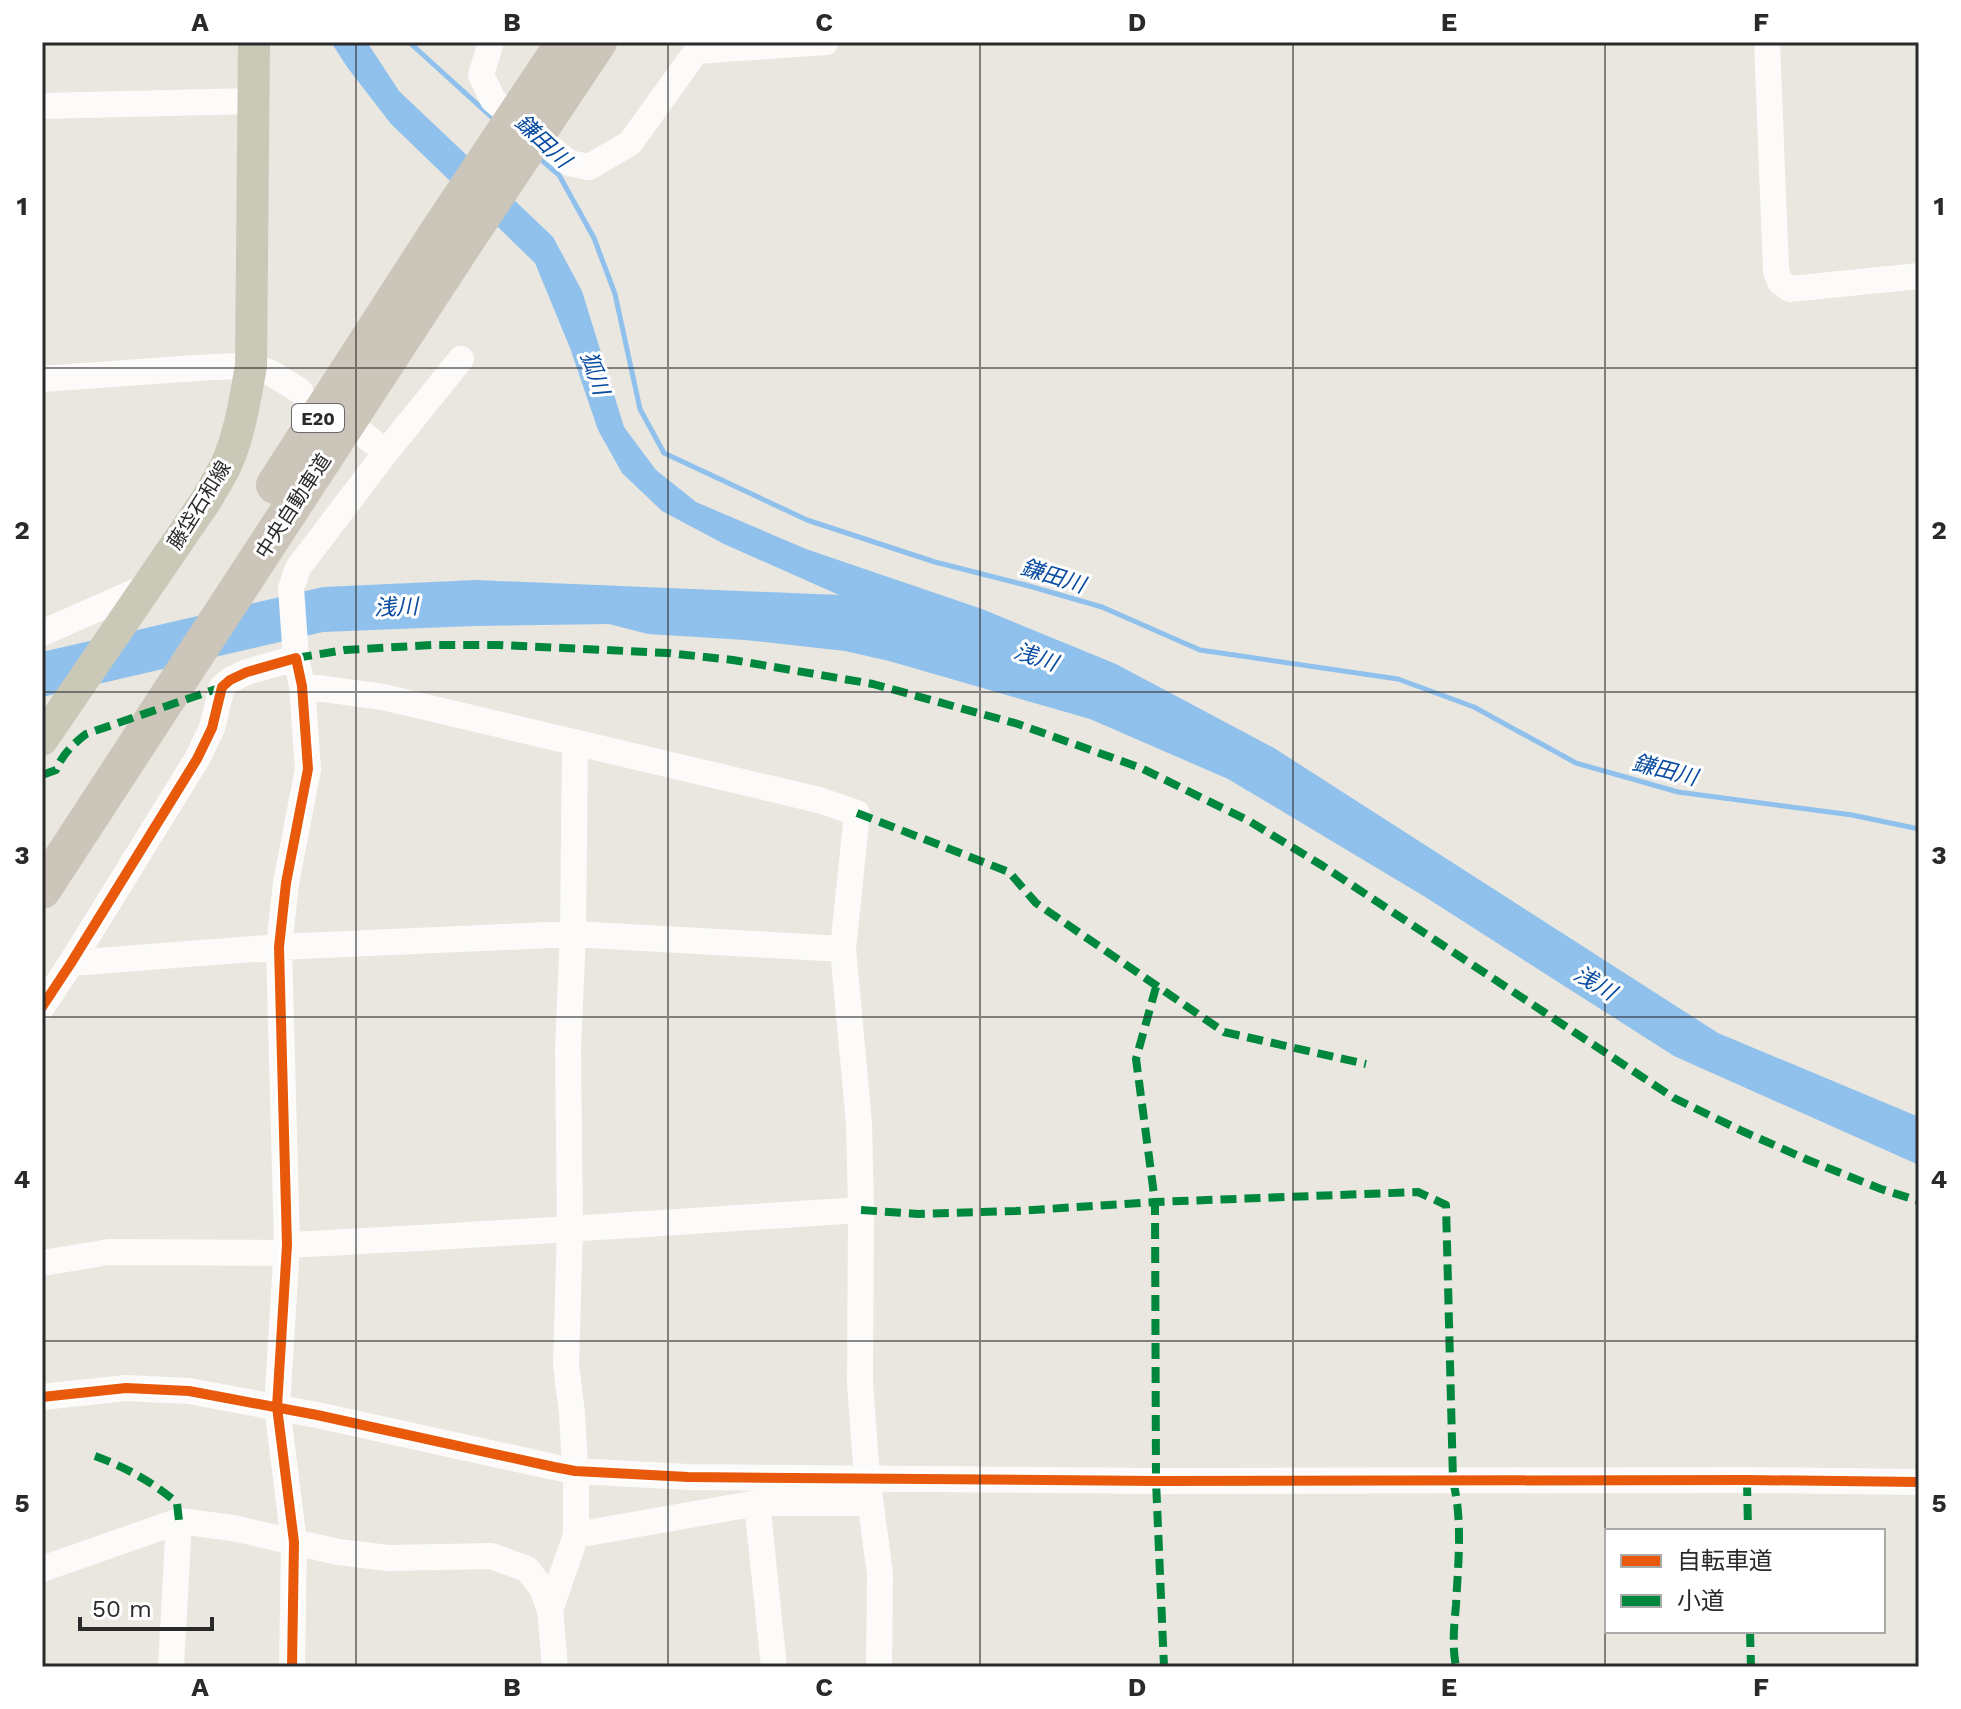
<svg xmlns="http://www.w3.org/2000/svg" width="1961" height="1709" font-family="'Work Sans','Noto Sans JP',sans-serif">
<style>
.water{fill:#90c1ed}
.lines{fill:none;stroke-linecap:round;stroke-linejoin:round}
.stream{stroke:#90c1ed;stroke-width:5}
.minor{stroke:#fcfbfa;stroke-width:26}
.major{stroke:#cac9b8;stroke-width:32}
.highway{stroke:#ccc5b9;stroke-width:38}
.quiet{stroke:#00873e;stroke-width:8;stroke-dasharray:16 8;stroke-linecap:butt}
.cycleway-casing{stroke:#fff;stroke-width:15}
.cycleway{stroke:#e8590c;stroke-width:10}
.grid{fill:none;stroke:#2a2a2a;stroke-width:2;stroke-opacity:0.55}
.labels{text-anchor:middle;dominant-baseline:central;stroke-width:6;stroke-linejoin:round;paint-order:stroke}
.shield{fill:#fff;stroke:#6a6a6a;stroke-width:2}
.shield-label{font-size:18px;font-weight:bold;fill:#2a2a2a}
.street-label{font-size:20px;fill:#2a2a2a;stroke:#fff}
.water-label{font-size:22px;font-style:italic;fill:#084ba0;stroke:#fff}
.neatline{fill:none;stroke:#2a2a2a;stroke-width:3}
.grid-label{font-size:26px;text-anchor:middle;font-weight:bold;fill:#2a2a2a}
</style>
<rect width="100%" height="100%" fill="#e9e7df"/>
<!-- water -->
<path class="water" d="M 331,42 L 367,42 L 399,91 L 553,237 L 582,291 L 624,427 L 656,470 L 696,502 L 806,549 L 982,609 L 1116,664 L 1274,748 L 1718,1033 L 1919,1117 L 1919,1165 L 1674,1056 L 1422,895 L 1228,779 L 1090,719 L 889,661 L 845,651 L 745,640 L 648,634 L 609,624 L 474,626 L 323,632 L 42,697 L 42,652 L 323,587 L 476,580 L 839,595 L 724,544 L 662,511 L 622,473 L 598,430 L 570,348 L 535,263 L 391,124 L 347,67 Z"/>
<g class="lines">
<!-- stream -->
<path class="stream" d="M 409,42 L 497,122
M 538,157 L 559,175 L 594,238 L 615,294 L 640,409 L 664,453 L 807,520 L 935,562 L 1029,586 L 1102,607 L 1200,650 L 1398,679 L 1474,707 L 1576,763 L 1678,792 L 1852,815 L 1919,829"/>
<!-- minor -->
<path class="minor" d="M 491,42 L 481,75 L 493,100 L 569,163 L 589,167 L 630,143 L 703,42
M 1767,42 L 1776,271 L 1780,282 L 1790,289 L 1919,276
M 697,51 L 826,42
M 42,106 L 254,101
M 42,379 L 211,367 L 251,366 L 271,373 L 300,391
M 364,435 L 386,452
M 42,633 L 146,587
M 302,686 L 383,697 L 819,800 L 857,813 L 843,949 L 859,1123 L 861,1210 L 860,1384 L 867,1477 L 880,1574 L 879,1667
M 71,963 L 279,947 L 573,934 L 843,949
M 42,1007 L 71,963 L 197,759 L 212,728 L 222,687 L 230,680 L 247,672 L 296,658
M 287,1245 C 478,1236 670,1222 861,1210
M 42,1263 L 109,1252 L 286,1253
M 42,1397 L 126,1388 L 189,1391 L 317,1415 L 554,1467 L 575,1471 L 688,1477 L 1156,1481 L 1747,1480 L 1919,1482
M 757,1503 L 774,1667
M 576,1535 L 757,1503 L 870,1503
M 42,1569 L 179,1521 L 233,1528 L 338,1552 L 388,1558 L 491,1556 L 527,1569 L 542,1588 L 550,1610 L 555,1667
M 550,1610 L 576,1535 L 576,1485 L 572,1413 L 566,1365 L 570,1228 L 568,1048 L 573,934 L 575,742
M 171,1667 L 179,1521
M 292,1667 L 294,1542 L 277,1407 L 287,1245 L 279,947 L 286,883 L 308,769 L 302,686 L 296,658 L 291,588 L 298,568 L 386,452 L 461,359"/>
<!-- major -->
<path class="major" d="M 42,740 L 207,499 C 213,488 220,477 226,465 C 240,434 245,399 251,366 L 254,42"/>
<!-- highway -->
<path class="highway" d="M 275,485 L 437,234 L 565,42
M 42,890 L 458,252 L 598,42"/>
<!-- quiet -->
<path class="quiet" d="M 296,658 L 345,650 L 432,645 L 499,645 L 668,653 L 733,660 L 873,684 L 1018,724 L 1141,768 L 1249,821 L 1323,866 L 1674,1098 L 1742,1131 L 1808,1160 L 1881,1189 L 1919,1201
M 42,775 L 56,770 C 62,755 73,744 86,734 L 222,687
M 857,813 L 1009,872 L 1036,903 L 1224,1032 L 1366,1064
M 1156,987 L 1136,1059 L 1155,1202 L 1156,1481 L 1164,1667
M 861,1210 L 918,1214 L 1016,1211 L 1155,1202 L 1418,1192 L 1446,1205 L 1453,1481 C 1463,1521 1458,1564 1456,1605 C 1454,1626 1452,1646 1456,1667
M 95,1456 C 125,1467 153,1482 177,1503 L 179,1521
M 1747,1480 L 1748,1531
M 1750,1631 L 1751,1667"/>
<defs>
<path id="cycleway" d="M 42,1007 L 71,963 L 197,759 L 212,728 L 222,687 L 230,680 L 247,672 L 296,658 L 302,686 L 308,769 L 286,883 L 279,947 L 287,1245 L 277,1407 L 294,1542 L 292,1667
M 42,1397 L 126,1388 L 189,1391 L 317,1415 L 554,1467 L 575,1471 L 688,1477 L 1156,1481 L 1747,1480 L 1919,1482"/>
</defs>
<!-- cycleway casing -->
<use href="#cycleway" class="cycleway-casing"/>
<!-- cycleway -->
<use href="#cycleway" class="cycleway"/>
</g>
<!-- grid -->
<path class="grid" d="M 356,42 L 356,1667M 668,42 L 668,1667M 980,42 L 980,1667M 1293,42 L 1293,1667M 1605,42 L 1605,1667M 42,368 L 1919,368M 42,692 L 1919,692M 42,1017 L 1919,1017M 42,1341 L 1919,1341"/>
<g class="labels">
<!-- shield labels -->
<rect class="shield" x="292" y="404" width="52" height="28" rx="6"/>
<g class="shield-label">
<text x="318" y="418">E20</text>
</g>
<!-- street labels -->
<g class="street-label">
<text transform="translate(199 505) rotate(-58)">藤垈石和線</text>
<text transform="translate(293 506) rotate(-57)">中央自動車道</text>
</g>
<!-- water labels -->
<g class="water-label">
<text transform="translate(543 141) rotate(43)">鎌田川</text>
<text transform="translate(595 373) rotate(71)">狐川</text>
<text transform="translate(1053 576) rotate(17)">鎌田川</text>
<text transform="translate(396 607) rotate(-2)">浅川</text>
<text transform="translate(1036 657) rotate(19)">浅川</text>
<text transform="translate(1665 770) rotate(14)">鎌田川</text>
<text transform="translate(1595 983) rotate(31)">浅川</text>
</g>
</g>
<!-- border -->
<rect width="1961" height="1709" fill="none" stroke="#ffffff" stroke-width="88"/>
<!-- legend -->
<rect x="1605" y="1529" width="280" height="104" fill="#ffffff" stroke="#aaaaaa" stroke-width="2"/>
<rect x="1621" y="1555" width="40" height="12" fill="#e8590c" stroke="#aaaaaa" stroke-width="2"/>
<text x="1677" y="1569" font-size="24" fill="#2a2a2a">自転車道</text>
<rect x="1621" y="1595" width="40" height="12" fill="#00873e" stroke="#aaaaaa" stroke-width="2"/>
<text x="1677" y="1609" font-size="24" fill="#2a2a2a">小道</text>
<!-- scale -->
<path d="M80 1617v12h132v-12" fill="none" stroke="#2a2a2a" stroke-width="4"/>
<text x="92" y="1617" font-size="24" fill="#2a2a2a" stroke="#ffffff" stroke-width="6" paint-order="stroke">50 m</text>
<rect x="44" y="44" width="1873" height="1621" class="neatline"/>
<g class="grid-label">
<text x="200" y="31">A</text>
<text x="512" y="31">B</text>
<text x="824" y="31">C</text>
<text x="1137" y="31">D</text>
<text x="1449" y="31">E</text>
<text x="1761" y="31">F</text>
<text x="22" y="215">1</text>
<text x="1939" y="215">1</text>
<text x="22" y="539">2</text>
<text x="1939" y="539">2</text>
<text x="22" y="864">3</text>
<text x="1939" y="864">3</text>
<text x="22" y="1188">4</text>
<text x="1939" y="1188">4</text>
<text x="22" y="1512">5</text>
<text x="1939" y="1512">5</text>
<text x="200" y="1696">A</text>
<text x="512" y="1696">B</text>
<text x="824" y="1696">C</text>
<text x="1137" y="1696">D</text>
<text x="1449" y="1696">E</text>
<text x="1761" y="1696">F</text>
</g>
</svg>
